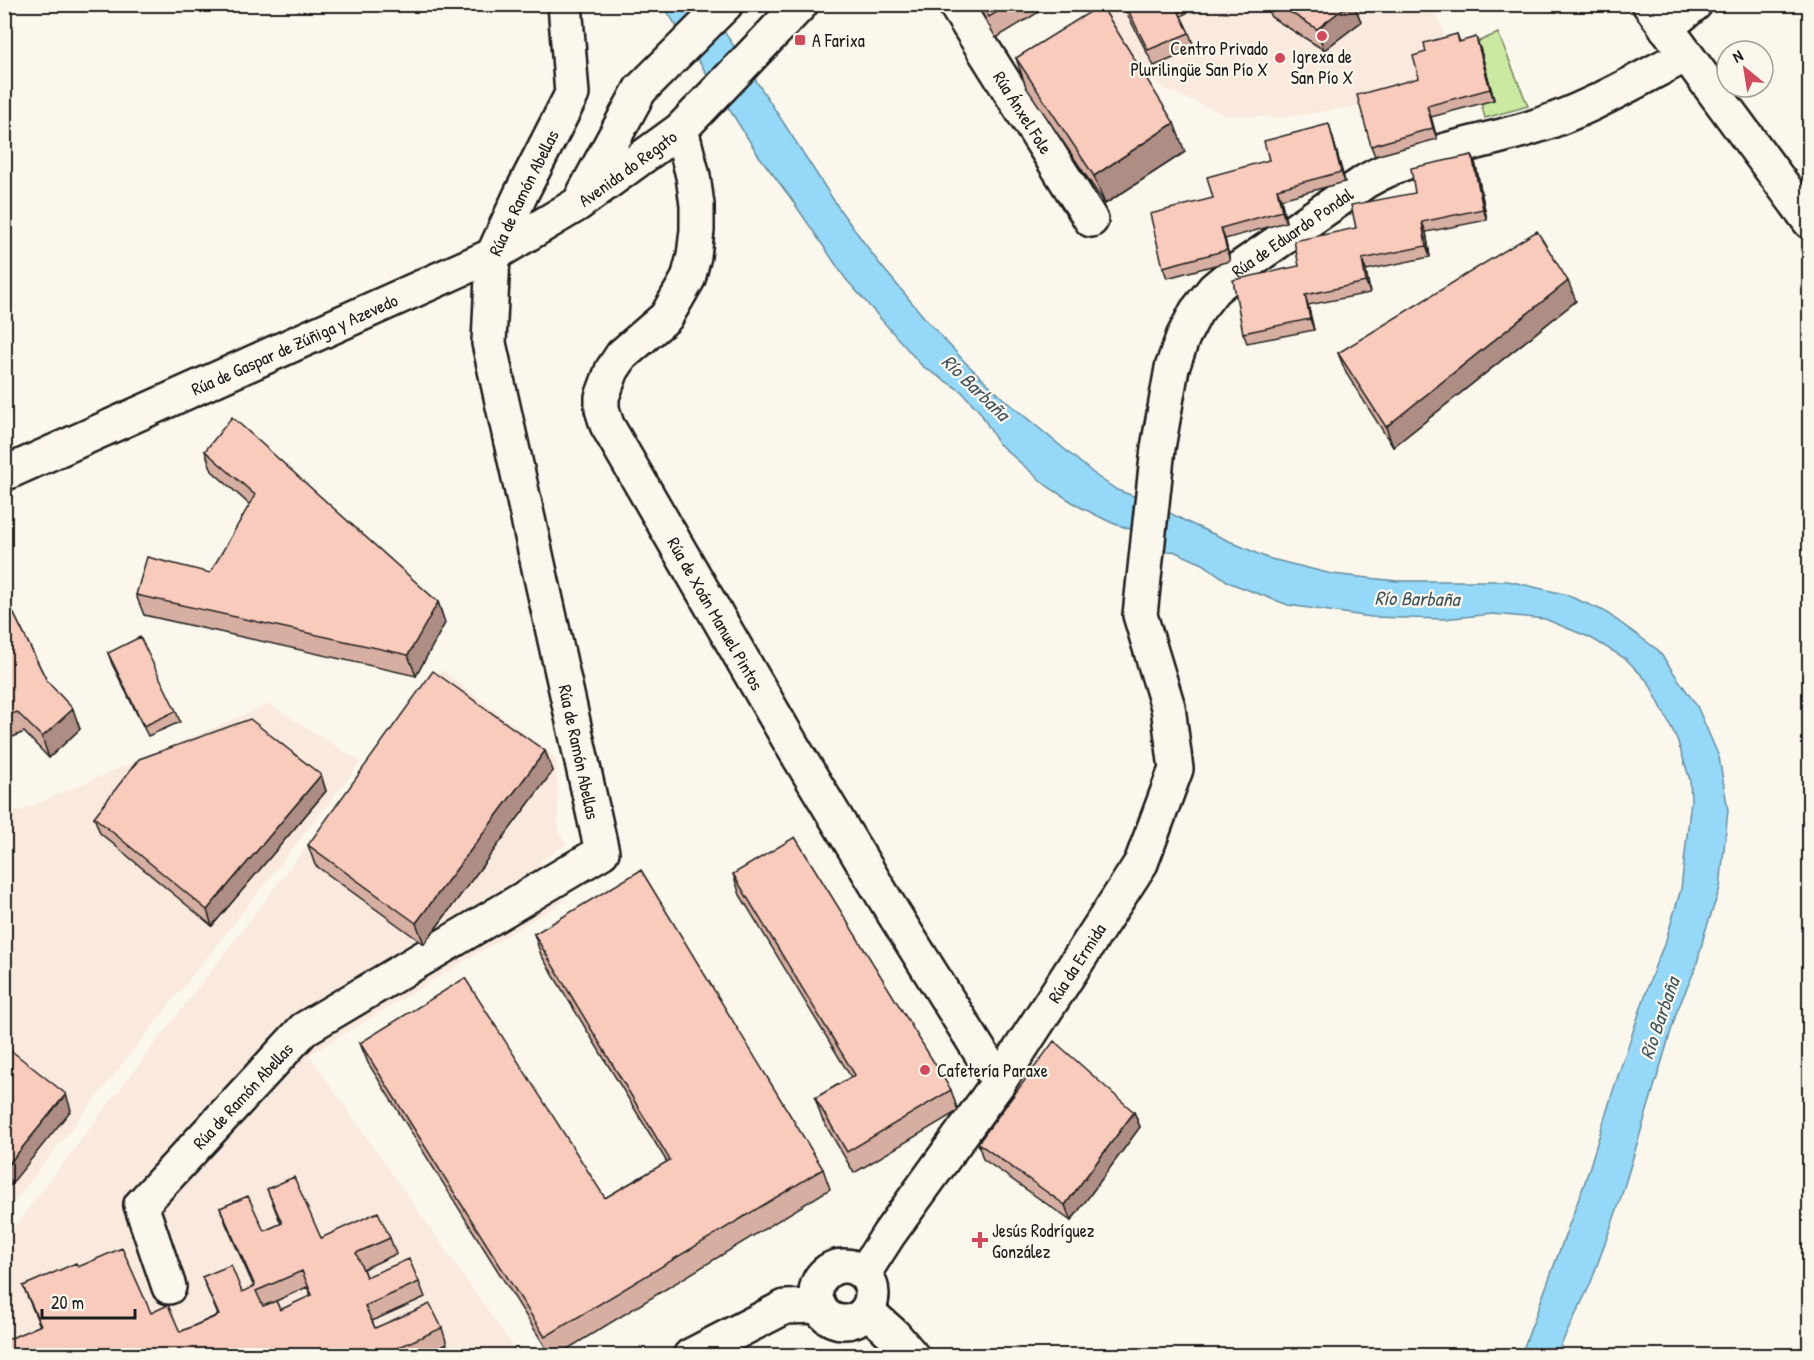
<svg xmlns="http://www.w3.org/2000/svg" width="1814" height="1360" font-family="'Patrick Hand',sans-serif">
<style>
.built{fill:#faeade}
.green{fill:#cbe9a0;stroke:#74825e;stroke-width:1.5}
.water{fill:#95d8f7;stroke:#658d9f;stroke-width:1.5}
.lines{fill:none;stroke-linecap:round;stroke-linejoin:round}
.minor-casing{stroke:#1c1c1c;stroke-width:38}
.minor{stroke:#fbf7ec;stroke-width:33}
.wall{fill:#d6afa2;stroke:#1c1c1c;stroke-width:1.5;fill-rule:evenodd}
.shaded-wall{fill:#ae8e84;stroke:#1c1c1c;stroke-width:1.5}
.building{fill:#f9cbbc;stroke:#1c1c1c;stroke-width:1.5;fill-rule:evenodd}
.poi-dot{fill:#d1495b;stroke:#fbf7ec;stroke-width:2}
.labels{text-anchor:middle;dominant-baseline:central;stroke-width:4.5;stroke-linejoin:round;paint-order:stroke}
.poi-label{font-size:18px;fill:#1c1c1c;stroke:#fbf7ec;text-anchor:start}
.street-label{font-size:18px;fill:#1c1c1c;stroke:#fbf7ec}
.water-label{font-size:20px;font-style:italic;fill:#40545e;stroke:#fbf7ec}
</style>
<rect width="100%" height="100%" fill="#fbf7ec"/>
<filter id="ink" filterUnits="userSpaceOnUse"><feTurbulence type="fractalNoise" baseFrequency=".0167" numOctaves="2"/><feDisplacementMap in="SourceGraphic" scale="12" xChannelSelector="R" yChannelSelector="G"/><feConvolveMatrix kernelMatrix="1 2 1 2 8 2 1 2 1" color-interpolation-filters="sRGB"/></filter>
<g filter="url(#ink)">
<!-- built -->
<path class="built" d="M 1101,5 L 1434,5 L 1449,48 L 1423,89 L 1361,106 L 1279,118 L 1226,115 L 1172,92 L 1146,77 L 1111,33 Z
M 442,670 L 556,758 L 559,833 L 567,845 L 540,860 L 565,901 L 309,1055 L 519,1355 L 5,1355 L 4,1240 Z
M 269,704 L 361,762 L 5,1213 L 5,817 Z"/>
<!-- green -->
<path class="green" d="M 1498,33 L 1528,106 L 1485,118 L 1481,103 L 1494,99 L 1477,42 Z"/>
<!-- water -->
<path class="water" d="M 663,5 L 707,5 L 840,210 L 879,263 L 928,322 L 966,363 L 1005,400 L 1098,477 L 1117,490 L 1145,500 L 1189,523 L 1267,558 L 1332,574 L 1397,581 L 1508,581 L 1564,594 L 1604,611 L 1658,650 L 1697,706 L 1719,757 L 1728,810 L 1720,888 L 1705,932 L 1696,967 L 1677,1011 L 1619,1204 L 1590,1285 L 1556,1355 L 1521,1355 L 1586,1179 L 1613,1091 L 1655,966 L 1666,940 L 1681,889 L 1691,800 L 1690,780 L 1677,739 L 1649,683 L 1626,659 L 1591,638 L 1545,619 L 1493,614 L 1443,619 L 1371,617 L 1288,605 L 1230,583 L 1203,564 L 1173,551 L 1165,552 L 1155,546 L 1139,532 L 1112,523 L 1080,507 L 1047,486 L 998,443 L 980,412 L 961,391 L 922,366 L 845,278 L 790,197 L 759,156 Z"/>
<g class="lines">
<defs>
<g id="minor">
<path id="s1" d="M 955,4 L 1091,220"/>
<path d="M 1649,4 L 1810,222"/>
<path d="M 1666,28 L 1695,4"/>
<path id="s2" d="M 681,129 L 693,176 L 697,205 L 697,230 L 694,256 L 688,279 L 666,317 L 622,355 L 612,370 L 602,397 L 602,409 L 607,425 L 793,747 L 894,914 L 999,1082"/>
<path d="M 583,195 L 640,90 L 726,4"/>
<path id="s3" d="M 4,474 L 493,255 L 578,204 L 681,129 L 801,4"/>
<circle cx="844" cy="1294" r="28"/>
<path id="s4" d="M 864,1273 L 889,1234 L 999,1082 L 1141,863 L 1176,769 L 1168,707 L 1140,615 L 1158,448 L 1172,368 L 1183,337 L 1196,312 L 1214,289 L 1237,270 L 1366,181 C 1416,152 1473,145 1527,129 C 1584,112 1634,82 1686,55"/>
<path id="s5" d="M 169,1287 L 141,1205 L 304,1029 L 602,852 L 489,343 L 493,255 L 521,194 L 572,94 L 565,4"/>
<path d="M 867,1311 L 894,1335 L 912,1356"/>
<path d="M 690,1356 L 785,1307 L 819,1306"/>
</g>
</defs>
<!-- minor casing -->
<use href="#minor" class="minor-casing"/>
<!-- minor -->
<use href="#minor" class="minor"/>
</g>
<!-- wall -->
<path class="wall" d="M 977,4 L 1052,4 L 996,38 Z
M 1122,4 L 1202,4 L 1181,16 L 1189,33 L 1195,49 L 1154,66 Z
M 1265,4 L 1354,4 L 1361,22 L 1324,50 L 1271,17 Z
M 1457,34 L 1460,42 L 1480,48 L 1494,100 L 1431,117 L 1437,139 L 1375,156 L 1371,146 L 1419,78 L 1426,52 Z
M 1016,58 L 1185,152 L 1105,204 L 1026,87 Z
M 1332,135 L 1345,182 L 1281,199 L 1286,222 L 1225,239 L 1230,261 L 1167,278 L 1163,267 L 1213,198 L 1269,160 Z
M 1472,155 L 1476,166 L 1487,220 L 1426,232 L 1430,257 L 1366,270 L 1370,293 L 1308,305 L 1314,330 L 1247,343 L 1243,333 L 1299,266 L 1356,228 L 1415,193 Z
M 1576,301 L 1393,447 L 1346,373 L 1338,353 Z
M 205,451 L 438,602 L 445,623 L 416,676 L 144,615 L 136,595 L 210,573 L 250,505 L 212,471 Z
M 4,594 L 47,681 L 80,729 L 49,758 L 24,732 L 4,741 Z
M 108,653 L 176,711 L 180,722 L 148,736 L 112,664 Z
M 545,751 L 553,771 L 424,944 L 315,865 L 308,845 Z
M 321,775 L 326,791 L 212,926 L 100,833 L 94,817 Z
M 733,874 L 951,1090 L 958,1111 L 854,1173 L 822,1119 L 815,1098 L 851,1077 L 740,895 Z
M 534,934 L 823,1169 L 830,1189 L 556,1356 L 551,1356 L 368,1063 L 360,1043 L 605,1198 L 667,1162 L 541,955 Z
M 1134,1112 L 1140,1127 L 1071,1221 L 983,1159 L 978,1143 Z
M 267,1189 L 321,1238 L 390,1238 L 396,1254 L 363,1269 L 366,1277 L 419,1282 L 425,1297 L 372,1321 L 375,1328 L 442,1328 L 447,1344 L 422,1356 L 4,1356 L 40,1326 L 23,1286 L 78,1267 L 180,1332 L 218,1315 L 202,1277 L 242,1292 L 254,1287 L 226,1224 L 220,1208 L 264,1231 L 281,1224 ZM 307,1287 L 311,1296 L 280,1310 L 276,1301 Z"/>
<!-- shaded-wall -->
<path class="shaded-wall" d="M 1349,4 L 1354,4 L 1361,22 L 1324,50 L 1317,29 Z
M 1476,37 L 1480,48 L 1494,100 L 1490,89 Z
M 1427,106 L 1431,117 L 1437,139 L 1433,128 Z
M 1174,123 L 1185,152 L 1105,204 L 1094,176 Z
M 1329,124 L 1332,135 L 1345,182 L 1341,172 Z
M 1472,155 L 1476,166 L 1487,220 L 1483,209 Z
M 1277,189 L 1281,199 L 1286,222 L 1282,211 Z
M 1422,222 L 1426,232 L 1430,257 L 1426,246 Z
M 1221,228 L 1225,239 L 1230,261 Z
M 1362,259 L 1366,270 L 1370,293 L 1366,282 Z
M 1568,281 L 1576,301 L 1393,447 L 1386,427 Z
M 1305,295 L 1308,305 L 1314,330 L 1310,319 Z
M 438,602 L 445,623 L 416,676 L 408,655 Z
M 73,709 L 80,729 L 49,758 L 42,737 Z
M 545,751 L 553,771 L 424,944 L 416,923 Z
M 321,775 L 326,791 L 212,926 L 207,910 Z
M 66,1094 L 71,1110 L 4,1193 L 4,1170 Z
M 1134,1112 L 1140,1127 L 1071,1221 L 1065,1205 Z"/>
<!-- building -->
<path class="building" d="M 981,4 L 1010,4 L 989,17 Z
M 1125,4 L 1175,4 L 1189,33 L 1148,50 Z
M 1277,4 L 1349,4 L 1317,29 Z
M 1101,5 L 1174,123 L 1094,176 L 1016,58 Z
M 1457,34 L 1459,42 L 1476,37 L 1490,89 L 1427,106 L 1433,128 L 1371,146 L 1357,95 L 1419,78 L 1413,56 L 1426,52 L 1424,43 Z
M 1329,124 L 1341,172 L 1277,189 L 1282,211 L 1221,228 L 1227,250 L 1163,267 L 1150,214 L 1213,198 L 1207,177 L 1269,160 L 1264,141 Z
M 1472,155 L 1483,209 L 1422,222 L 1426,246 L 1362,259 L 1366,282 L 1305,295 L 1310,319 L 1243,333 L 1233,280 L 1299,266 L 1294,241 L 1356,228 L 1351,205 L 1415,193 L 1411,168 Z
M 1537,231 L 1568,281 L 1386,427 L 1338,353 Z
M 232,417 L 438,602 L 408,655 L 136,595 L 147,557 L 210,573 L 255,495 L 205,451 Z
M 4,594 L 47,681 L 73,709 L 42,737 L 17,712 L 4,717 Z
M 140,637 L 176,711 L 144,726 L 108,653 Z
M 433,671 L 545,751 L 416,923 L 308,845 Z
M 250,719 L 321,775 L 207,910 L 94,817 L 139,759 Z
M 795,837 L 951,1090 L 847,1152 L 815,1098 L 855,1075 L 733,874 Z
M 641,870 L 823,1169 L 545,1337 L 360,1043 L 465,978 L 605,1198 L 670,1160 L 534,934 Z
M 1054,1041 L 1134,1112 L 1065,1205 L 978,1143 Z
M 4,1045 L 66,1094 L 4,1170 Z
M 294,1177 L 321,1238 L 378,1212 L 390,1238 L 356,1253 L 366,1277 L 409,1259 L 419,1282 L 365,1306 L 375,1328 L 430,1304 L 442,1328 L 397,1348 L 400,1356 L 4,1356 L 4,1341 L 41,1325 L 23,1286 L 76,1263 L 78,1267 L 122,1248 L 151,1313 L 168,1305 L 180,1332 L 219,1315 L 202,1277 L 231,1265 L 242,1292 L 255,1286 L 220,1208 L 248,1196 L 264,1231 L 282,1223 L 267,1189 ZM 302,1271 L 312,1295 L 280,1310 L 276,1301 L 263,1306 L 256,1291 Z"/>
</g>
<!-- markers -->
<g class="poi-dot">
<circle cx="1322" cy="36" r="6"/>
<rect x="794" y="34" width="12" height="12" rx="3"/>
<circle cx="1280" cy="58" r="6"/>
<circle cx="925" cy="1070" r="6"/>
<path d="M977 1231h6v6h6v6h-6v6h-6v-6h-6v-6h6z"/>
</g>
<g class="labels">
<!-- poi labels -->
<g class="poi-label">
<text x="812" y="40">A Farixa</text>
<text x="1268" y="48" text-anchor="end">Centro Privado<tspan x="1268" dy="21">Plurilingüe San Pío X</tspan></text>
<text x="1322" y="56" text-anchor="middle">Igrexa de<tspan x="1322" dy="21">San Pío X</tspan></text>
<text x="937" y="1070">Cafetería Paraxe</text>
<text x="992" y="1230">Jesús Rodríguez<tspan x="992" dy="21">González</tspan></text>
</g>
<!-- street labels -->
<g class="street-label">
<text stroke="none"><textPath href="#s1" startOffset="128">Rúa Ánxel Fole</textPath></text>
<text stroke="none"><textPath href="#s3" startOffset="696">Avenida do Regato</textPath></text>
<text stroke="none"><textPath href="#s5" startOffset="1352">Rúa de Ramón Abellas</textPath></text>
<text stroke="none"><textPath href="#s4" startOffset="1190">Rúa de Eduardo Pondal</textPath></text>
<text stroke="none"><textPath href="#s3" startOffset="318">Rúa de Gaspar de Zúñiga y Azevedo</textPath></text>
<text stroke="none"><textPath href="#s2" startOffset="548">Rúa de Xoán Manuel Pintos</textPath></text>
<text transform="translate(579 752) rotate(78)">Rúa de Ramón Abellas</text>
<text stroke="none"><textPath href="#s4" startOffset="376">Rúa da Ermida</textPath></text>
<text stroke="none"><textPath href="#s5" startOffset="236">Rúa de Ramón Abellas</textPath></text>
</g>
<!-- water labels -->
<g class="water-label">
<text transform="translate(976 387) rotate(44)">Río Barbaña</text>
<text transform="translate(1417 598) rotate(1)">Río Barbaña</text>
<text transform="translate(1659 1018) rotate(-71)">Río Barbaña</text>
</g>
</g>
<!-- margin -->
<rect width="1814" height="1360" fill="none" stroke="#fbf7ec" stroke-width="24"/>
<rect x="12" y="12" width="1790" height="1336" fill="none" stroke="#1c1c1c" stroke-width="2" filter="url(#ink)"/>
<!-- north arrow -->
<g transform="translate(1745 69) rotate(330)"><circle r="28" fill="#fbf7ec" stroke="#a29f99" stroke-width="1.5"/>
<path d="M0-4.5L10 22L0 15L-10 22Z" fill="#d1495b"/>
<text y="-9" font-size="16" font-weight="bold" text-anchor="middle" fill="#1c1c1c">N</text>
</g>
<!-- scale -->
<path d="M42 1309v9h93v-9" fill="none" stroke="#1c1c1c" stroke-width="3"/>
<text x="51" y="1309" font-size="18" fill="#1c1c1c" stroke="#fbf7ec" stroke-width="4.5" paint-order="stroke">20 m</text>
</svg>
